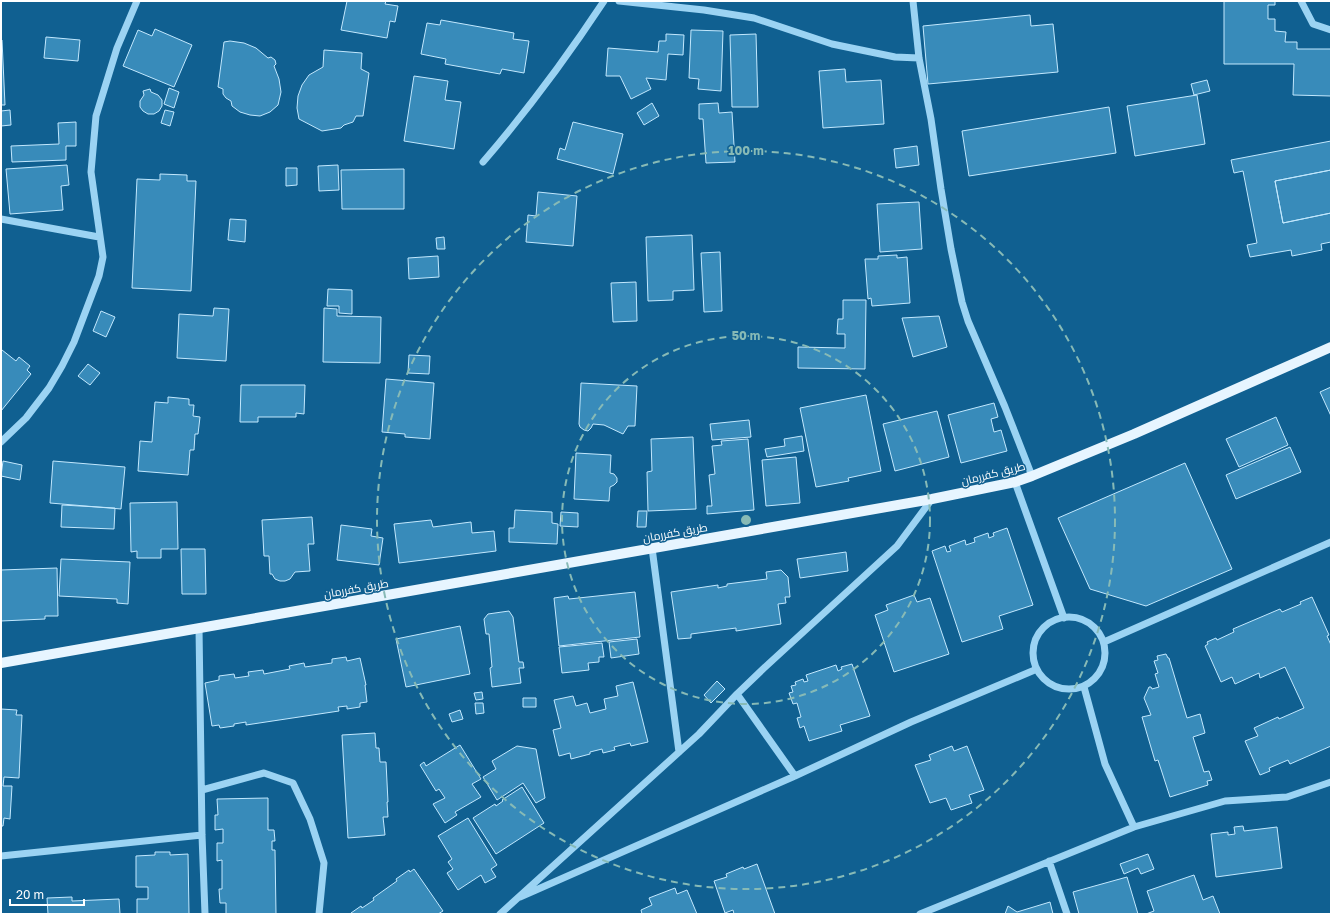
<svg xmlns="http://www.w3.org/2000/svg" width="1332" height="915" font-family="'Golos Text',Cairo,sans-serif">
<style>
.building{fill:#388bba;stroke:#c2e8fe}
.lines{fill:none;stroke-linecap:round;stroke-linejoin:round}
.minor{stroke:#9bd3f3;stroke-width:7}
.major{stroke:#e7f5ff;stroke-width:10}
.ring{fill:none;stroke:#87bab6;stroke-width:2;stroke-dasharray:7 5}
.labels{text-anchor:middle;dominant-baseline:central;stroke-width:3;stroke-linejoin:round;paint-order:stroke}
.street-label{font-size:11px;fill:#fff;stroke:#106091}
.centre{fill:#87bab6;stroke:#106091;stroke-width:2}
.ring-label{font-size:12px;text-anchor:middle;font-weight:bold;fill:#87bab6;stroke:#106091;stroke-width:3;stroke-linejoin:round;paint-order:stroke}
</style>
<rect width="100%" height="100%" fill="#106091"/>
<!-- building -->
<path class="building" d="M 347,1 L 386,1 L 385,4 L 398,6 L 395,22 L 390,21 L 387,38 L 341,30 Z
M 1224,1 L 1275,1 L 1275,5 L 1268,5 L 1268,19 L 1275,19 L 1275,31 L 1286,32 L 1285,42 L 1297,42 L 1297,49 L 1331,49 L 1331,96 L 1293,95 L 1294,64 L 1224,64 Z
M 1030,15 L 1031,26 L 1053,24 L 1058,72 L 928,84 L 923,26 Z
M 441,20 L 514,33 L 513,39 L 529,41 L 524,73 L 502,69 L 500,74 L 445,64 L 446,59 L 421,54 L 427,23 L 440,25 Z
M 155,29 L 192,45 L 174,87 L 123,66 L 138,30 L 152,36 Z
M 691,30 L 723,31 L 721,91 L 698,89 L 699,79 L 689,78 Z
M 666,34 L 684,35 L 683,55 L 668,54 L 666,80 L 646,78 L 651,89 L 631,99 L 620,76 L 606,76 L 608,48 L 658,52 L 659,41 L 666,41 Z
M 756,34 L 758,107 L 732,107 L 730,35 Z
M 46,37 L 80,40 L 78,61 L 44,58 Z
M 1,40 L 2,40 L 5,105 L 1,105 Z
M 230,41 L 244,43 L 256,48 L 268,58 L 271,57 L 275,60 L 276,64 L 274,66 L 279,79 L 281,92 L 278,105 L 270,112 L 260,116 L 250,115 L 240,112 L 232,106 L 231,101 L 226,98 L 223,94 L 223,89 L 218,87 L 224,42 Z
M 324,50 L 362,53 L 361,69 L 369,73 L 363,116 L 356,116 L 353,122 L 344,125 L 341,128 L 322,131 L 299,119 L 297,108 L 298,96 L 302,85 L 309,75 L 323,67 Z
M 845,69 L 846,82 L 881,80 L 884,124 L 823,128 L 819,71 Z
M 414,76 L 448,81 L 445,100 L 461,102 L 454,149 L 404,141 Z
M 1207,80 L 1210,91 L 1194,95 L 1191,84 Z
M 169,88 L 179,92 L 174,108 L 164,104 Z
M 150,89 L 151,92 L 158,95 L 162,100 L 162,106 L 159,111 L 154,114 L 148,114 L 143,111 L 140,107 L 140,101 L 144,95 L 143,91 Z
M 1197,95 L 1205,144 L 1135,156 L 1127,106 Z
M 652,103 L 659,116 L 644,125 L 637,113 Z
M 718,103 L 719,113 L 732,112 L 735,162 L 706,163 L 703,119 L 699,119 L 699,104 Z
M 1109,107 L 1116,153 L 969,176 L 962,131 Z
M 10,110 L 11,125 L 1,126 L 1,111 Z
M 165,110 L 174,112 L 170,126 L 161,123 Z
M 76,122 L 76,146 L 66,146 L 66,160 L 12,162 L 11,146 L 59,144 L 58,123 Z
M 573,122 L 623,134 L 613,174 L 557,159 L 560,148 L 565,150 Z
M 1331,141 L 1331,170 L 1275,181 L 1283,223 L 1331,213 L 1331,242 L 1321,244 L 1322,250 L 1292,256 L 1291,250 L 1250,257 L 1247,245 L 1257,243 L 1243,171 L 1234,173 L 1231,160 Z
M 917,146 L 919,165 L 896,168 L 894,149 Z
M 67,165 L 69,185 L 61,186 L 63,210 L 10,214 L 6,169 Z
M 338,165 L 339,190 L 319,191 L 318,166 Z
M 286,168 L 297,168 L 297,185 L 286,186 Z
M 404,169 L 404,209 L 342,209 L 341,170 Z
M 1331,170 L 1331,213 L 1283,223 L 1275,181 Z
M 160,174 L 187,175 L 187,181 L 196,181 L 191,291 L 132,288 L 137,179 L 160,180 Z
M 538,192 L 577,196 L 573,246 L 526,242 L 528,215 L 536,216 Z
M 919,202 L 922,249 L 880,252 L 877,204 Z
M 230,219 L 246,220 L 245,242 L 228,240 Z
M 692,235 L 694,290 L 673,291 L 673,300 L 648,301 L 646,237 Z
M 444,237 L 445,249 L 437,249 L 436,238 Z
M 720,252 L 722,311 L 704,312 L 701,253 Z
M 897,255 L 897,258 L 907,257 L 910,303 L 872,306 L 871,298 L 868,299 L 865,259 L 878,259 L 878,256 Z
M 438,256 L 439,277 L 409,279 L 408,258 Z
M 636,282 L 637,321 L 613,322 L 611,283 Z
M 328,289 L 352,290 L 352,314 L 339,313 L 339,306 L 327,306 Z
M 843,300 L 866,300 L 865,369 L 798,368 L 798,347 L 845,348 L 845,334 L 837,334 L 838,319 L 843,319 Z
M 214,308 L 229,309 L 226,361 L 177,358 L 179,314 L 213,316 Z
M 324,308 L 337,309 L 337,316 L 381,317 L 380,363 L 323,362 Z
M 101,311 L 115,317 L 106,337 L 93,331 Z
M 939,316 L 947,347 L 913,357 L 902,318 Z
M 2,350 L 16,361 L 19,357 L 30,366 L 27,370 L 31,374 L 1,411 L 1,351 Z
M 409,355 L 430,356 L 429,374 L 408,373 Z
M 88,364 L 100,373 L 90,385 L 78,376 Z
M 386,379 L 434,383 L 430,439 L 405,437 L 405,434 L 382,432 Z
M 581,383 L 637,386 L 635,426 L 628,426 L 623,434 L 604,425 L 593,424 L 591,428 L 588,431 L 584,430 L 580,427 L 579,424 Z
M 241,385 L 305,385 L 304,414 L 296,413 L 296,417 L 258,417 L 258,422 L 240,422 Z
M 1331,387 L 1331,416 L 1320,392 Z
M 866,395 L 881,471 L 848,478 L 849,481 L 816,487 L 800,408 Z
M 168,397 L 189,399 L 189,405 L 194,405 L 193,416 L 200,417 L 198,434 L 195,434 L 194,450 L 190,450 L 188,475 L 138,471 L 140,441 L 152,442 L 155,402 L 168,403 Z
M 994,403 L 998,417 L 991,419 L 994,432 L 1001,430 L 1007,451 L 961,463 L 948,415 Z
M 937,411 L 949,457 L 895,471 L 883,424 Z
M 1276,417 L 1288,445 L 1239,467 L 1226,439 Z
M 749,420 L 751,437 L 712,440 L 710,424 Z
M 802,436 L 804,451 L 767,457 L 765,449 L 785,446 L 784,439 Z
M 693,437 L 696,509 L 648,511 L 647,472 L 652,471 L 651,439 Z
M 748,439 L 754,510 L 707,514 L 707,506 L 712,506 L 709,475 L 715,474 L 712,446 L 722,445 L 721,441 Z
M 1290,447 L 1301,472 L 1236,499 L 1226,475 Z
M 576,453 L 611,455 L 610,473 L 614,474 L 617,478 L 617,482 L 614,485 L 610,487 L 609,501 L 574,499 Z
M 796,457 L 800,503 L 766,506 L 762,460 Z
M 3,461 L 22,465 L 20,480 L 1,476 Z
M 53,461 L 125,467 L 121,509 L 50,503 Z
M 1185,463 L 1232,569 L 1146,606 L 1090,589 L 1058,518 Z
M 177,502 L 178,549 L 161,549 L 161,558 L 137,558 L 137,551 L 131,552 L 130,503 Z
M 62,505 L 115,508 L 114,529 L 61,527 Z
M 515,510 L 552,512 L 552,523 L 558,524 L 557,544 L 509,542 L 509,528 L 514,528 Z
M 638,511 L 647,511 L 646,527 L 637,527 Z
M 561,512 L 578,513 L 578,527 L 560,526 Z
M 312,517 L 314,544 L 308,544 L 310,571 L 295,572 L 290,579 L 285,581 L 280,581 L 275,579 L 272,574 L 270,574 L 269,556 L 264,556 L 262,520 Z
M 431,520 L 433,527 L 471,522 L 472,533 L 494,531 L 496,551 L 399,563 L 394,524 Z
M 341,525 L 372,529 L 371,536 L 383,538 L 379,565 L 337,560 Z
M 1007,528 L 1033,605 L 999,616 L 1003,629 L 962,642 L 932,551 L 945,546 L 947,552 L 951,551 L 949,546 L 965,540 L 966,545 L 975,542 L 974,538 L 988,533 L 989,538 L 994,536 L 993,533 Z
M 181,549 L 205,549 L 206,594 L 182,594 Z
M 846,552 L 848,571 L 800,578 L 797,559 Z
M 61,559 L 130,562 L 128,604 L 117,603 L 117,599 L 59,596 Z
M 57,568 L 58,616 L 45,616 L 45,619 L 1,621 L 1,570 Z
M 781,570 L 788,577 L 790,597 L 785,597 L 786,603 L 778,604 L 781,624 L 736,631 L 736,628 L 691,634 L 691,638 L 678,639 L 671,592 L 718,585 L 718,588 L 727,586 L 727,584 L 767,579 L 766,572 Z
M 635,592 L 640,637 L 559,646 L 554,598 L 568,596 L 569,599 Z
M 914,595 L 917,602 L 930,598 L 949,654 L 894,672 L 875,615 L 888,610 L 886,605 Z
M 1312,597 L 1329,635 L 1327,636 L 1331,645 L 1331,746 L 1290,764 L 1288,760 L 1269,768 L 1270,771 L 1260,775 L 1245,741 L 1258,736 L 1254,728 L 1278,717 L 1279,719 L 1304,708 L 1285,667 L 1260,678 L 1259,673 L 1235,684 L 1232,677 L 1221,682 L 1205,646 L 1208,644 L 1207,642 L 1216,638 L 1217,640 L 1234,632 L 1233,629 L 1280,609 L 1282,612 L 1301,604 L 1300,602 Z
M 509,611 L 513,617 L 519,662 L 523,662 L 524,668 L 519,668 L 521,683 L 492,687 L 490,668 L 492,667 L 489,634 L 486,634 L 484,619 L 488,614 Z
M 460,626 L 470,674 L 406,687 L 396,639 Z
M 637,639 L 639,654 L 611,658 L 609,642 Z
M 602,643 L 604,657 L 599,657 L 599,662 L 588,663 L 589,670 L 562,673 L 559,647 Z
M 1166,654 L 1168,658 L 1169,658 L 1187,718 L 1200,714 L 1205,733 L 1193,737 L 1204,772 L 1209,771 L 1212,780 L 1207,781 L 1208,785 L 1170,797 L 1158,760 L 1155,761 L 1142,717 L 1151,715 L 1144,698 L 1149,687 L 1151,687 L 1152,689 L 1159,687 L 1155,674 L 1158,673 L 1154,661 L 1158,660 L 1157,656 Z
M 346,657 L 347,661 L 360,658 L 366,685 L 365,685 L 367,702 L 360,703 L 360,707 L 347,709 L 347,706 L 338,707 L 339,711 L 246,725 L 246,722 L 234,724 L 234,726 L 220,728 L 219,725 L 212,726 L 205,683 L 219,680 L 219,676 L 234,674 L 235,678 L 249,676 L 248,672 L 263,670 L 264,674 L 290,669 L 289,666 L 304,663 L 305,667 L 332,663 L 332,659 Z
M 852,664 L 870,716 L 840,725 L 842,731 L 809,741 L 804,726 L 800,728 L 797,718 L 801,717 L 797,703 L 793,704 L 789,693 L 793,692 L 791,686 L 796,685 L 795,682 L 803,679 L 804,682 L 808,681 L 806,675 L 836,665 L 838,671 L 842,669 L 841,667 Z
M 717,681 L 725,689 L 711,703 L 704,695 Z
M 633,682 L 648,742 L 631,746 L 630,743 L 614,747 L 615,750 L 603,753 L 602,749 L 590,752 L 590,754 L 571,759 L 570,753 L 559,756 L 553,730 L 561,728 L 554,700 L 573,696 L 576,706 L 587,703 L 590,713 L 606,709 L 604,699 L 618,696 L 616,686 Z
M 482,692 L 483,699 L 476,700 L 474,693 Z
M 523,698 L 536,698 L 536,707 L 523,707 Z
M 475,703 L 483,703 L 484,713 L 476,714 Z
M 1,709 L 17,710 L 16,715 L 22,715 L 19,778 L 4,777 L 3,786 L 12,786 L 10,819 L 4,818 L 3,826 L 1,826 Z
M 460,710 L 463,719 L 452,722 L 449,714 Z
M 375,733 L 376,748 L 379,748 L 380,762 L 386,762 L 388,802 L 387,802 L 388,817 L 383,817 L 385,835 L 348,838 L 342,735 Z
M 460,745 L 481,779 L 472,784 L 481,797 L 455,812 L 457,815 L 445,823 L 433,804 L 445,798 L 439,789 L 436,791 L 420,765 L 424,762 L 426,766 Z
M 517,746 L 536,749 L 545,798 L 536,803 L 523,783 L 497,800 L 483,777 L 496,769 L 492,761 Z
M 952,746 L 954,751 L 967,746 L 984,790 L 969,795 L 972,803 L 951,810 L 946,798 L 930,803 L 915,765 L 931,760 L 929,755 Z
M 522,787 L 544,823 L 496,854 L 473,818 L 495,804 L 496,806 L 503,801 L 502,800 Z
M 268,798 L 268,830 L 274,830 L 275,841 L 272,841 L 272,850 L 275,850 L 276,914 L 226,914 L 226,903 L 220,903 L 219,889 L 222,889 L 222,860 L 217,861 L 217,843 L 223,843 L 223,829 L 215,830 L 215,815 L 218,815 L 217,799 Z
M 468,818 L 497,865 L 491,869 L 496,877 L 485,883 L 481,875 L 458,890 L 447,873 L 453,869 L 448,862 L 452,859 L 438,836 Z
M 1243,826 L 1244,831 L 1277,827 L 1282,868 L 1216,877 L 1211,834 L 1228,832 L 1228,835 L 1235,834 L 1234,827 Z
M 155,852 L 170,852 L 170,855 L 188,854 L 189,914 L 137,914 L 137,899 L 148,899 L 148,887 L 136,887 L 136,856 L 155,855 Z
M 1148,854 L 1154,869 L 1141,874 L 1138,868 L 1124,874 L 1120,864 Z
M 757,864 L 775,914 L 734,914 L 733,910 L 725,913 L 714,881 L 727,877 L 726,874 L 743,867 L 744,869 Z
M 414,869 L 443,911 L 438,914 L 352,914 L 351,913 L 361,906 L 362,908 L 374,900 L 373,898 L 397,881 L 396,879 L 409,870 L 410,872 Z
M 1194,875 L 1203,900 L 1213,896 L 1220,914 L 1146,914 L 1154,911 L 1147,891 Z
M 1127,877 L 1138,914 L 1079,914 L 1073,892 Z
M 675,888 L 677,894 L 687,890 L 697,914 L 642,914 L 641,910 L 652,905 L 649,898 Z
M 72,897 L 72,901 L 119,899 L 120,914 L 48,914 L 47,898 Z
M 1050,902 L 1053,914 L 1005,914 L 1008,906 L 1017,912 Z"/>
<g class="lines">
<!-- minor -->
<path class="minor" d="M 619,1 L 704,10 L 754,18 L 832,44 L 895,57 L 919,58
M 913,1 L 919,58 L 931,119 L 941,189 L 951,249 L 962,302 L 968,321 L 1005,407 L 1032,476
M 1301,1 L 1313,24 L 1331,30
M 483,162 C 527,111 567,57 604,1
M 1,219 L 99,237
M 1,442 L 26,418 L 49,388 L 62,366 L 74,342 L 99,276 L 103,257 L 91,172 L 96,116 L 117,48 L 137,1
M 1015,482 L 1064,618
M 652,548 L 679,752
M1033 653a36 36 0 1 1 72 0a36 36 0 1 1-72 0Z
M 199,628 L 202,835 L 205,914
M 1104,642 L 1331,542
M 1084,687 L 1105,764 L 1134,827
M 737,694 L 795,776
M 202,790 L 264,773 L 293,783 L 310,819 L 324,863 L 319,914
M 1,856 L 202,835
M 1049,861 L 1067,914
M 520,897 L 795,776 L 911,722 L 1037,669
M 500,914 L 699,734 L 737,694 L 763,669 L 897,546 L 932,499
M 920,914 L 1134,827 L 1225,801 L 1287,797 L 1331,782"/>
<!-- major -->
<path class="major" d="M 1,663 L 932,499 L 1015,482 L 1032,476 L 1134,434 L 1331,347"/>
</g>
<!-- distance rings -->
<g class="ring">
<circle cx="746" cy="520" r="184"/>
<circle cx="746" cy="520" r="369"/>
</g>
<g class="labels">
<!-- street labels -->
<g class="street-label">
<text transform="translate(993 473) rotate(-14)">طريق كفررمان</text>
<text transform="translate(675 532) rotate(-10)">طريق كفررمان</text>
<text transform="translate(356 588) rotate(-10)">طريق كفررمان</text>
</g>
</g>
<circle cx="746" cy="520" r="6" class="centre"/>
<g class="ring-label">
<text x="746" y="155">100 m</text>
<text x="746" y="340">50 m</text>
</g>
<!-- border -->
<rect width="1332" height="915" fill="none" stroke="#ffffff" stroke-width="4"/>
<!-- scale -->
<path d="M10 899v6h74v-6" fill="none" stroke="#ffffff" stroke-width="2"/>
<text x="16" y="899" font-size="12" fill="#ffffff" stroke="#106091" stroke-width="3" paint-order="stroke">20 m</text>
</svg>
